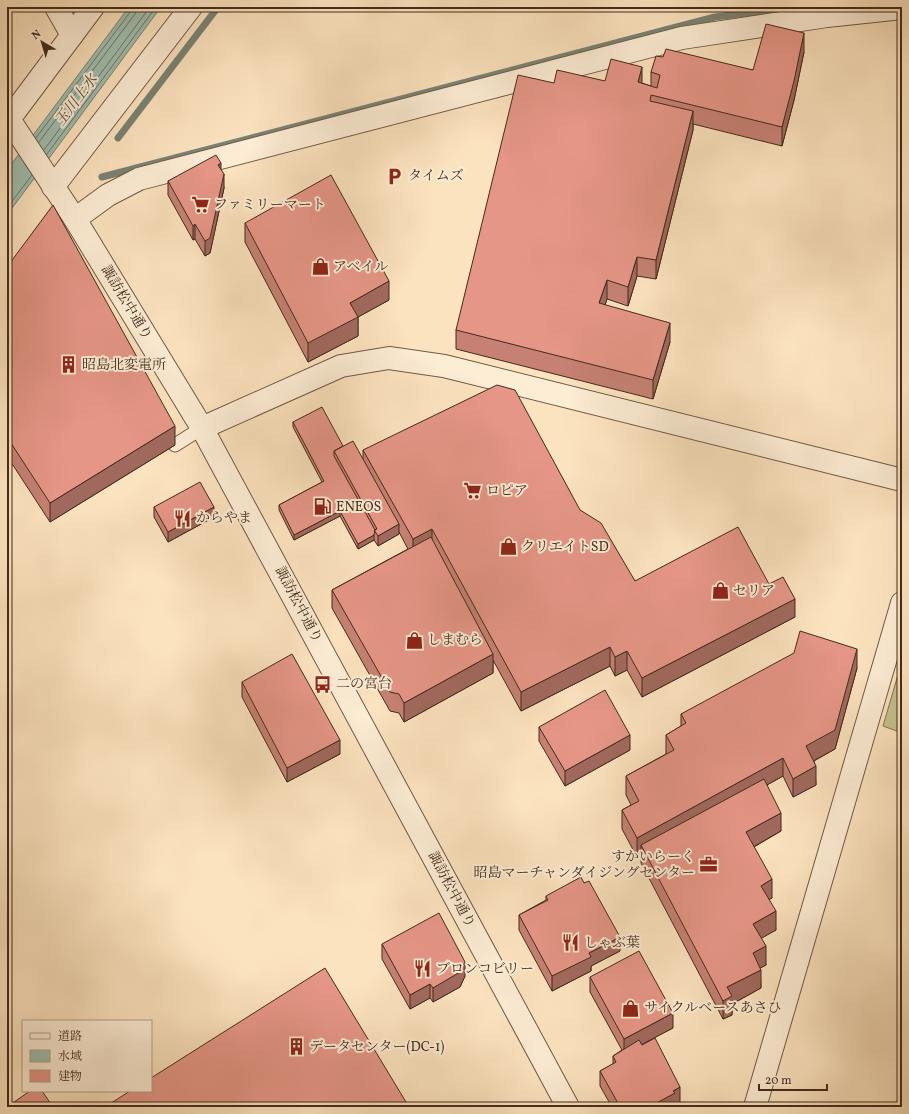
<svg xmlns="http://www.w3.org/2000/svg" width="909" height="1114" font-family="Vollkorn,'Noto Serif JP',serif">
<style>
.green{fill:#c5c28e;stroke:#847655}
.water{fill:#9fbeb0;stroke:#7a8375}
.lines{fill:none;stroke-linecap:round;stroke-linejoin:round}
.shore{stroke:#717466;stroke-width:1}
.stream{stroke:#7a8375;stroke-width:7}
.service-casing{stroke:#715945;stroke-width:15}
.minor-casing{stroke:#715945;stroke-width:24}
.tertiary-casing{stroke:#715945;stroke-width:24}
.service{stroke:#fdedd5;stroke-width:13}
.minor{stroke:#fdedd5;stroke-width:22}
.tertiary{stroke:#fdedd5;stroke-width:22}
.wall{fill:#c68174;stroke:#432b1c}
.shaded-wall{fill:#a1695e;stroke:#432b1c}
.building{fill:#e69687;stroke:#432b1c}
.labels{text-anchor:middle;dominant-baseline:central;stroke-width:4;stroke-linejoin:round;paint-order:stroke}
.poi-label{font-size:14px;fill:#432b1c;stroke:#fdedd5;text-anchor:start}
.street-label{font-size:14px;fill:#432b1c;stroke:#fdedd5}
.water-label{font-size:15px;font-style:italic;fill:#5a5041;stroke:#fdedd5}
</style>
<rect width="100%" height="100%" fill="#fce3bf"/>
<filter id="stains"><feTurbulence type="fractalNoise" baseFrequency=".005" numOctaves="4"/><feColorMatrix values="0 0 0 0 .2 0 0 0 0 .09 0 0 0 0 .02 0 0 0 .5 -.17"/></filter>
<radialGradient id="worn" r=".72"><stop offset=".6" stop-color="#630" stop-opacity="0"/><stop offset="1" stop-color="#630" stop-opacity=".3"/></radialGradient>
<!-- green -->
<path class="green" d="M 902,661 L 902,733 L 883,726 Z"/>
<!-- water -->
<path class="water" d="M 129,7 L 161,7 L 7,215 L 7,170 Z"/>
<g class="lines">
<!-- shore -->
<path class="shore" d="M 36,138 L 131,11 L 132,7
M 39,142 L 135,14 L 137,7
M 44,150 L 150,7
M 47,154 L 156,7
M 7,208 L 32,175"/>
<!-- stream -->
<path class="stream" d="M 118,138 L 218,7
M 102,177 L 715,17 L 795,7"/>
<defs>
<path id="service" d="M 175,445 L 202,428"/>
<path id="minor" d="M 56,7 L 72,35
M 53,187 L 191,7
M 75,219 L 108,195 L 139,179 L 682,38 L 827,16 L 902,8
M 202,428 L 341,366 L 389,358 L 444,366 L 902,480
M 755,1107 L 902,603"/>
<path id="tertiary" d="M 7,116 L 75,219 L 202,428 L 568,1107
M 7,122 L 93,7"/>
</defs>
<!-- service casing -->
<use href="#service" class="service-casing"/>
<!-- minor casing -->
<use href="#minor" class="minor-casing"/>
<!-- tertiary casing -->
<use href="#tertiary" class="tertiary-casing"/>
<!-- service -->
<use href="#service" class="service"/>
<!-- minor -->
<use href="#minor" class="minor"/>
<!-- tertiary -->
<use href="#tertiary" class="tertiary"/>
</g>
<!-- wall -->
<path class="wall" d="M 804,52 L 794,100 L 782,146 L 693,124 L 693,130 L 656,279 L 637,276 L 628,306 L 607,299 L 605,305 L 670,342 L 653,399 L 456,349 L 456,330 L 605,81 L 642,83 L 651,86 L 651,72 L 663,57 L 753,70 Z
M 221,170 L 224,188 L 210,253 L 205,256 L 195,239 L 193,240 L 168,195 L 168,181 Z
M 245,223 L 389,300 L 358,317 L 358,336 L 308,362 L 245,242 Z
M 7,267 L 175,445 L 50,522 L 7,456 Z
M 293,422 L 343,446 L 363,459 L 363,450 L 580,510 L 635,581 L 769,584 L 795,617 L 642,697 L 627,670 L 615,676 L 610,666 L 521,711 L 493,660 L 493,673 L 404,722 L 399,713 L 390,711 L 332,608 L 332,590 L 408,549 L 399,532 L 399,534 L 378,546 L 374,540 L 358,549 L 340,516 L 294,540 L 279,510 L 279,505 L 322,482 L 293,427 Z
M 154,507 L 214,517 L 168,542 L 154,517 Z
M 857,668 L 835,749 L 814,761 L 816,785 L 793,797 L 783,776 L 767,785 L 781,831 L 754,847 L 772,898 L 769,899 L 776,930 L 761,938 L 766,965 L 760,968 L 761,988 L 732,1004 L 732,1015 L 723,1019 L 641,863 L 641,854 L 637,857 L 622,829 L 622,810 L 631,805 L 626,795 L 626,776 L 666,754 L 666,735 L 681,726 L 681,714 Z
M 242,682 L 340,754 L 287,782 L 242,697 Z
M 539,727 L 630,750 L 565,786 L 539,741 Z
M 546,896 L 620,951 L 591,966 L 591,971 L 552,991 L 519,930 L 519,915 L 546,900 Z
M 382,944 L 465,976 L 460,987 L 433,1002 L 430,998 L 410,1009 L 382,959 Z
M 590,977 L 673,1028 L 641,1044 L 680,1102 L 675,1105 L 675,1107 L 612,1107 L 600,1086 L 600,1071 L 613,1064 L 613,1056 L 622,1050 L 590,992 Z"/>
<!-- shaded-wall -->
<path class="shaded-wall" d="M 804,33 L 804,52 L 794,100 L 782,146 L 782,127 Z
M 642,67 L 642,85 L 638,82 Z
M 693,111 L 693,130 L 656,279 L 656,260 Z
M 221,163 L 221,178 L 218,165 Z
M 224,174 L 224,188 L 210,253 L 205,256 L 205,241 Z
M 195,224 L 195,239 L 193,240 L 193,226 Z
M 637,257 L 637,276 L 628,306 L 628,287 Z
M 607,280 L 607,299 L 599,322 L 599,303 Z
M 389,281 L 389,300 L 358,317 L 358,336 L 308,362 L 308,343 L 350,303 Z
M 670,323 L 670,342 L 653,399 L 653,380 Z
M 175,426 L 175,445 L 50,522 L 50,503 Z
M 214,507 L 214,517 L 168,542 L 168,532 Z
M 340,511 L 340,516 L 294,540 L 294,535 Z
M 399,524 L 399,534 L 378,546 L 378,536 Z
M 432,529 L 432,548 L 413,558 L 413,539 Z
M 374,535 L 374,540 L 358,549 L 358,544 Z
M 795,599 L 795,617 L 642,697 L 642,678 Z
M 610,647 L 610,666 L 521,711 L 521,692 Z
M 857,649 L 857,668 L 835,749 L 806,765 L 806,746 Z
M 627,651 L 627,670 L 615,676 L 615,657 Z
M 493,654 L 493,673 L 404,722 L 404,703 Z
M 630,735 L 630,750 L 565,786 L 565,771 Z
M 340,740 L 340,754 L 287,782 L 287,768 Z
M 783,758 L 783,776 L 645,852 L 641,845 L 641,854 L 637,857 L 637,838 Z
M 816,766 L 816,785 L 793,797 L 793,779 Z
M 781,813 L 781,831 L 746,851 L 746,832 Z
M 772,879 L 772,898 L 761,904 L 761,886 Z
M 776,911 L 776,930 L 753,943 L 753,924 Z
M 620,937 L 620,951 L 591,966 L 591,971 L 552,991 L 552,976 L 589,953 Z
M 766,946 L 766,965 L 753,972 L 753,953 Z
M 465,962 L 465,976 L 460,987 L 433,1002 L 433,988 Z
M 761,970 L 761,988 L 732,1004 L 732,1015 L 723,1019 L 723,1001 L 727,987 Z
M 430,984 L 430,998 L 410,1009 L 410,995 Z
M 673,1013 L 673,1028 L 624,1054 L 624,1039 Z
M 680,1087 L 680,1102 L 675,1105 L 675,1107 L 649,1107 Z"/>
<!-- building -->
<path class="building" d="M 766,24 L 804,33 L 794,81 L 782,127 L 651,95 L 650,101 L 693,111 L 656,260 L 637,257 L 628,287 L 607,280 L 599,303 L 670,323 L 653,380 L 456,330 L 518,75 L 554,83 L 557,70 L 605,81 L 611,59 L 642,67 L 638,82 L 657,88 L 660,75 L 651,72 L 656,56 L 663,57 L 666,49 L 753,70 Z
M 216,155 L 221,163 L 218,165 L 224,174 L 210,238 L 205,241 L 195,224 L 193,226 L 168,181 Z
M 331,175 L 389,281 L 350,303 L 358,317 L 308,343 L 245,223 Z
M 53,205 L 175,426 L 50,503 L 7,437 L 7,267 Z
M 497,385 L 515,390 L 580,510 L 601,523 L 635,581 L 738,527 L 769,584 L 783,577 L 795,599 L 642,678 L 627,651 L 615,657 L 610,647 L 521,692 L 432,529 L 413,539 L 363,450 Z
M 322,407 L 343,446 L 334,451 L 334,456 L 375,530 L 374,535 L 358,544 L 340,511 L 294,535 L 279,505 L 324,481 L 293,422 Z
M 353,441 L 399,524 L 378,536 L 374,530 L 377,529 L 334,451 Z
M 200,482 L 214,507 L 168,532 L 154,507 Z
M 431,537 L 493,654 L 404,703 L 399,694 L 390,692 L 332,590 Z
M 800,631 L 857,649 L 835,730 L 806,746 L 816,766 L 793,779 L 783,758 L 637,838 L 622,810 L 639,801 L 626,776 L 674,750 L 666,735 L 686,723 L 681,714 L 794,653 Z
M 292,654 L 340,740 L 287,768 L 242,682 Z
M 605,690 L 630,735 L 565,771 L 539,727 Z
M 764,779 L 781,813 L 746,832 L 772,879 L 761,886 L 776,911 L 753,924 L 766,946 L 753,953 L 761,970 L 727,987 L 732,996 L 723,1001 L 641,845 Z
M 581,877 L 584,883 L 589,881 L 620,937 L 589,953 L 591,957 L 552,976 L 519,915 L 548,900 L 546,896 Z
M 439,913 L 465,962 L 460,972 L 433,988 L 430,984 L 410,995 L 382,944 Z
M 639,951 L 673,1013 L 624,1039 L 590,977 Z
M 325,968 L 409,1107 L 105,1107 L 130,1091 L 151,1091 L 151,1078 Z
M 655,1038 L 680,1087 L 673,1091 L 675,1093 L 649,1107 L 620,1107 L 600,1071 L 616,1062 L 613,1056 L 639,1040 L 642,1045 Z
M 30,1091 L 42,1091 L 53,1107 L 7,1107 Z"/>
<!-- icons -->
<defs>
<symbol id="parking-bare" viewBox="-9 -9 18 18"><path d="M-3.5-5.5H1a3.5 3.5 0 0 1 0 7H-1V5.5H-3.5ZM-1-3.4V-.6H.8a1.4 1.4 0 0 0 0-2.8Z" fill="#8f2418" stroke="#fdedd5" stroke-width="2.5" paint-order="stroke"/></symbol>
<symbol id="supermarket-bare" viewBox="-9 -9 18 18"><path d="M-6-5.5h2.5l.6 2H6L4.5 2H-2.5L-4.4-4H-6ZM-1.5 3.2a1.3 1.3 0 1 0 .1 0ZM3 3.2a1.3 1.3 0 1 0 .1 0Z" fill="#8f2418" stroke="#fdedd5" stroke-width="2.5" paint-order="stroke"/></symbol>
<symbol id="shop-bare" viewBox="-9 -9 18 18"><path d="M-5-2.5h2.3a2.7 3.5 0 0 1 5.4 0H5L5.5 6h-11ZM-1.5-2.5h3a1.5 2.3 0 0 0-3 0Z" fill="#8f2418" stroke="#fdedd5" stroke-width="2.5" paint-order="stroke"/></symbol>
<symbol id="building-bare" viewBox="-9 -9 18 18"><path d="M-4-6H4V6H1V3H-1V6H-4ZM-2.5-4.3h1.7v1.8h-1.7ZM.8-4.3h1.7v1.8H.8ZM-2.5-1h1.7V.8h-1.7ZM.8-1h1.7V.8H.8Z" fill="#8f2418" stroke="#fdedd5" stroke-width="2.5" paint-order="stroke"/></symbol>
<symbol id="fuel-bare" viewBox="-9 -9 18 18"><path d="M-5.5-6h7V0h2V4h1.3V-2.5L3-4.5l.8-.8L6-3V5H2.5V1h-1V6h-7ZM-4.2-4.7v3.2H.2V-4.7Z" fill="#8f2418" stroke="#fdedd5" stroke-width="2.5" paint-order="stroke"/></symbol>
<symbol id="restaurant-bare" viewBox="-9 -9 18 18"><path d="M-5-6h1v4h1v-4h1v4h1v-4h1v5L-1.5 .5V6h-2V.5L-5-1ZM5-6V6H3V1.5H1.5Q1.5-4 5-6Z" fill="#8f2418" stroke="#fdedd5" stroke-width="2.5" paint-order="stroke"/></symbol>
<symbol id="bus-bare" viewBox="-9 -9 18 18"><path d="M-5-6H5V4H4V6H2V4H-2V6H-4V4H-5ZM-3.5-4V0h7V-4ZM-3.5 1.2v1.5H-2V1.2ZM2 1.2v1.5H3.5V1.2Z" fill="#8f2418" stroke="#fdedd5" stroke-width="2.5" paint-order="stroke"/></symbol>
<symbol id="office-bare" viewBox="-9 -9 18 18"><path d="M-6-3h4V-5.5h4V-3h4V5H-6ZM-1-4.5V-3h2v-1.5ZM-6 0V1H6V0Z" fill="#8f2418" stroke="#fdedd5" stroke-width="2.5" paint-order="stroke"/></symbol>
</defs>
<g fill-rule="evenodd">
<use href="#parking-bare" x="382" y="164" width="25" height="25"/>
<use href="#supermarket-bare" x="188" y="192" width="25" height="25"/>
<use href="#shop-bare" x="308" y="254" width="25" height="25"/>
<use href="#building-bare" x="56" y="352" width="25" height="25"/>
<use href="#supermarket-bare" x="460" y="478" width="25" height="25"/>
<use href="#fuel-bare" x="310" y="494" width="25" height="25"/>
<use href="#restaurant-bare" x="170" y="506" width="25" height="25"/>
<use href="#shop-bare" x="496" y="534" width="25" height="25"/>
<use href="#shop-bare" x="708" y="578" width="25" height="25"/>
<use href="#shop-bare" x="402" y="628" width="25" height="25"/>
<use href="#bus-bare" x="310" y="672" width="25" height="25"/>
<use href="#office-bare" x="696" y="852" width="25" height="25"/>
<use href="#restaurant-bare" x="558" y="930" width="25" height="25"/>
<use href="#restaurant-bare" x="410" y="956" width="25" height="25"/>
<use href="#shop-bare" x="618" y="996" width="25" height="25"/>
<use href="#building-bare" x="284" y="1034" width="25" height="25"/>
</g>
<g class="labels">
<!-- poi labels -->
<g class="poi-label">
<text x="408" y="176">タイムズ</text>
<text x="214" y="205">ファミリーマート</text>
<text x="333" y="267">アベイル</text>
<text x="82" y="365">昭島北変電所</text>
<text x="486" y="491">ロピア</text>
<text x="336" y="507">ENEOS</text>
<text x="196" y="518">からやま</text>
<text x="521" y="547">クリエイトSD</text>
<text x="733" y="591">セリア</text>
<text x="427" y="640">しまむら</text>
<text x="336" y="684">二の宮台</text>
<text x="695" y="857" text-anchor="end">すかいらーく<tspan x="695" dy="16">昭島マーチャンダイジングセンター</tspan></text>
<text x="584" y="943">しゃぶ葉</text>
<text x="436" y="969">ブロンコビリー</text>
<text x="644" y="1008">サイクルベースあさひ</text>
<text x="309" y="1047">データセンター(DC-1)</text>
</g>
<!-- street labels -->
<g class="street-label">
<text transform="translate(126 303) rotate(59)">諏訪松中通り</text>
<text transform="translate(298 605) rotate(62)">諏訪松中通り</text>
<text transform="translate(451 890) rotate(62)">諏訪松中通り</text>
</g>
<!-- water labels -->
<g class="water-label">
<text transform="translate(77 101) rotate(-53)">玉川上水</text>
</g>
</g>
<!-- margin -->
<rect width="909" height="1114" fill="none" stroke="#fce3bf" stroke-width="24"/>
<rect x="8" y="8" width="893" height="1098" fill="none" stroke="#432b1c" stroke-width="2"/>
<rect x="12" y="12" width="885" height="1090" fill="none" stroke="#432b1c"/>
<!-- legend -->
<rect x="22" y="1020" width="130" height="72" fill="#fdedd5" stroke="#b39f8b"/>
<rect x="30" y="1033" width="20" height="6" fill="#fdedd5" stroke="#b39f8b"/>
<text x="58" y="1040" font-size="12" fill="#432b1c">道路</text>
<rect x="30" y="1050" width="20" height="12" fill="#9fbeb0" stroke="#b39f8b"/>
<text x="58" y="1060" font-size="12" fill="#432b1c">水域</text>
<rect x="30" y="1070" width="20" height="12" fill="#e69687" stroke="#b39f8b"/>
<text x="58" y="1080" font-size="12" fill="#432b1c">建物</text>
<!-- north arrow -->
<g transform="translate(42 42) rotate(322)" stroke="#fdedd5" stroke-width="3" paint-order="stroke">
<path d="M0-3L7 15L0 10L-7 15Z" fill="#432b1c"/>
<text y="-6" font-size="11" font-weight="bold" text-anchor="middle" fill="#432b1c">N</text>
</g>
<!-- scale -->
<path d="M759 1084v6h68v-6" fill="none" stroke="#432b1c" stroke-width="2"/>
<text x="765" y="1084" font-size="12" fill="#432b1c" stroke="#fdedd5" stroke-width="3" paint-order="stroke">20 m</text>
<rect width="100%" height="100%" filter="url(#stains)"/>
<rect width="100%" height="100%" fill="url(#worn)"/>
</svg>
